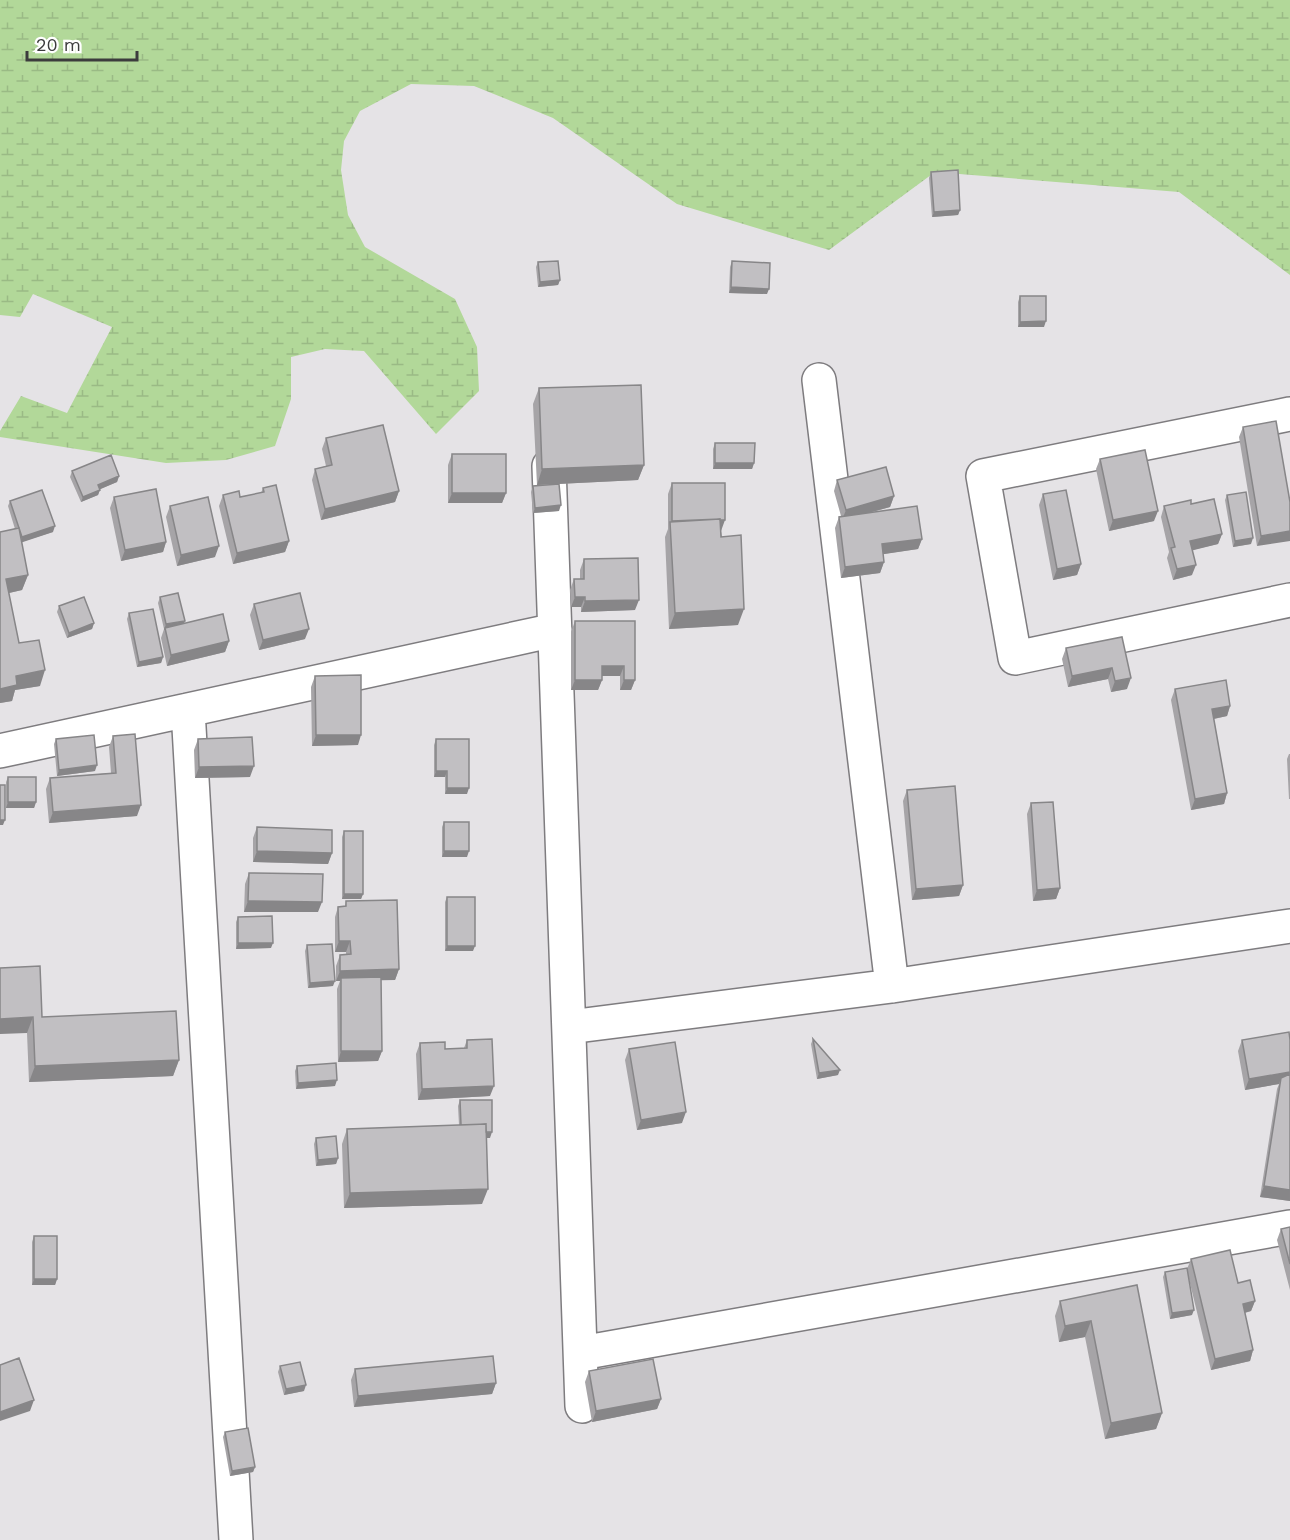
<svg xmlns="http://www.w3.org/2000/svg" width="1290" height="1540" font-family="'Work Sans',sans-serif">
<style>
.wetland{fill:url(#wetland-marsh)}
.lines{fill:none;stroke-linecap:round;stroke-linejoin:round}
.minor-casing{stroke:#7e7c7f;stroke-width:36}
.minor{stroke:#fff;stroke-width:33}
.wall{fill:#a6a4a7}
.shaded-wall{fill:#878688}
.building{fill:#c1bfc2;stroke:#878688;stroke-width:1.5}
</style>
<defs>
<pattern id="wetland-marsh" width="20" height="14" patternUnits="userSpaceOnUse" patternTransform="scale(1.5)"><rect width="20" height="14" fill="#b2d899"/><path d="M1 5h8M5 5V1M11 12h8M15 12V8" fill="none" stroke="#9aba85"/></pattern>
</defs>
<rect width="100%" height="100%" fill="#e5e3e6"/>
<!-- wetland -->
<path class="wetland" d="M 0,0 L 1290,0 L 1290,275 L 1179,192 L 935,172 L 829,250 L 677,204 L 553,118 L 474,86 L 411,84 L 360,111 L 344,141 L 341,170 L 348,215 L 365,247 L 455,299 L 477,347 L 479,391 L 436,434 L 364,351 L 325,349 L 291,357 L 291,399 L 275,446 L 226,460 L 166,463 L 0,437 L 0,431 L 21,396 L 67,413 L 112,327 L 33,294 L 20,317 L 0,315 Z"/>
<g class="lines">
<defs>
<path id="minor" d="M 819,380 L 892,986
M 1290,414 L 983,476 L 1015,658 L 1290,600
M 549,466 L 582,1406
M 188,710 L 236,1540
M 0,751 L 555,630
M 569,1027 L 892,986 L 1290,926
M 581,1353 L 1290,1227"/>
</defs>
<!-- minor casing -->
<use href="#minor" class="minor-casing"/>
<!-- minor -->
<use href="#minor" class="minor"/>
</g>
<!-- wall -->
<path class="wall" d="M 931,172 L 960,210 L 958,215 L 932,217 L 929,178 Z
M 732,261 L 767,294 L 729,293 L 730,267 Z
M 538,262 L 560,280 L 558,285 L 538,287 L 536,267 Z
M 1020,296 L 1044,327 L 1018,327 L 1018,302 Z
M 539,388 L 644,465 L 638,480 L 537,485 L 533,404 Z
M 1243,427 L 1290,502 L 1257,546 L 1239,437 Z
M 326,438 L 399,491 L 395,502 L 321,520 L 312,480 L 315,469 L 326,466 L 322,449 Z
M 715,443 L 754,463 L 752,469 L 713,469 L 713,449 Z
M 452,454 L 506,493 L 502,503 L 448,503 L 448,465 Z
M 1100,459 L 1154,521 L 1109,531 L 1096,469 Z
M 72,471 L 119,476 L 117,482 L 100,489 L 98,495 L 81,502 L 70,477 Z
M 837,480 L 894,496 L 890,507 L 869,513 L 922,539 L 918,549 L 883,554 L 884,562 L 880,573 L 841,578 L 835,528 L 839,517 L 841,516 L 834,491 Z
M 672,483 L 721,531 L 738,625 L 669,629 L 665,537 L 668,529 L 668,494 Z
M 533,486 L 559,511 L 533,513 L 531,492 Z
M 263,488 L 289,541 L 285,552 L 233,564 L 219,506 L 223,495 L 240,497 L 261,493 Z
M 1043,494 L 1081,564 L 1077,575 L 1053,580 L 1039,505 Z
M 1227,495 L 1251,544 L 1233,547 L 1225,500 Z
M 114,497 L 166,542 L 163,552 L 121,561 L 110,508 Z
M 10,501 L 53,532 L 21,542 L 28,575 L 22,590 L 9,593 L 19,643 L 40,686 L 15,690 L 12,701 L 0,703 L 0,532 L 15,529 L 8,506 Z
M 1191,504 L 1222,534 L 1218,544 L 1192,550 L 1192,575 L 1173,580 L 1167,558 L 1169,552 L 1161,517 L 1164,506 Z
M 170,506 L 215,557 L 177,566 L 166,517 Z
M 584,559 L 635,610 L 581,612 L 581,607 L 571,607 L 570,590 L 574,579 L 580,579 L 580,570 Z
M 160,597 L 185,621 L 184,623 L 229,641 L 225,652 L 167,666 L 161,638 L 164,629 L 158,603 Z
M 254,604 L 305,639 L 259,650 L 250,615 Z
M 59,606 L 94,623 L 92,629 L 67,638 L 57,612 Z
M 129,613 L 163,657 L 161,663 L 137,667 L 127,619 Z
M 575,621 L 635,621 L 635,680 L 631,690 L 620,690 L 620,676 L 602,676 L 602,680 L 598,690 L 571,690 L 571,632 Z
M 1122,637 L 1127,689 L 1111,692 L 1108,679 L 1068,687 L 1062,659 L 1066,648 Z
M 315,676 L 358,745 L 312,746 L 311,687 Z
M 1175,689 L 1230,706 L 1227,716 L 1214,719 L 1227,793 L 1224,804 L 1191,810 L 1171,700 Z
M 113,736 L 137,816 L 49,823 L 46,789 L 50,778 L 111,773 L 109,747 Z
M 56,739 L 95,771 L 57,776 L 54,744 Z
M 198,739 L 250,777 L 195,778 L 194,750 Z
M 436,739 L 467,794 L 445,794 L 445,777 L 434,777 L 434,745 Z
M 1289,754 L 1290,754 L 1290,799 L 1289,799 L 1287,759 Z
M 8,777 L 36,802 L 34,808 L 6,808 L 6,782 Z
M 907,790 L 963,885 L 959,896 L 912,900 L 903,801 Z
M 1031,803 L 1060,888 L 1056,899 L 1033,901 L 1027,814 Z
M 444,822 L 467,857 L 442,857 L 442,827 Z
M 257,827 L 332,853 L 328,864 L 253,862 L 253,838 Z
M 344,831 L 363,894 L 361,899 L 342,899 L 342,837 Z
M 249,873 L 318,912 L 244,912 L 245,884 Z
M 447,897 L 473,951 L 445,951 L 445,902 Z
M 346,901 L 399,969 L 395,980 L 381,980 L 382,1051 L 378,1061 L 338,1062 L 337,989 L 340,981 L 336,981 L 336,966 L 340,955 L 346,955 L 346,952 L 335,952 L 335,917 L 338,907 L 345,906 Z
M 238,917 L 271,948 L 236,949 L 236,922 Z
M 307,945 L 333,986 L 308,988 L 305,951 Z
M 0,968 L 42,1017 L 179,1060 L 173,1076 L 29,1082 L 27,1033 Z
M 813,1039 L 838,1075 L 817,1079 L 811,1044 Z
M 467,1040 L 490,1096 L 418,1100 L 416,1054 L 420,1043 L 445,1049 L 464,1048 Z
M 1242,1040 L 1290,1040 L 1290,1201 L 1260,1197 L 1277,1089 L 1279,1084 L 1245,1090 L 1238,1051 Z
M 629,1049 L 682,1123 L 637,1130 L 625,1060 Z
M 297,1066 L 335,1086 L 296,1089 L 295,1071 Z
M 460,1100 L 490,1138 L 486,1138 L 482,1204 L 344,1208 L 342,1144 L 347,1129 L 459,1125 L 458,1106 Z
M 316,1138 L 338,1158 L 336,1164 L 316,1166 L 314,1144 Z
M 1290,1227 L 1290,1290 L 1277,1240 L 1281,1229 Z
M 34,1236 L 57,1279 L 55,1285 L 32,1285 L 32,1242 Z
M 1191,1259 L 1238,1283 L 1255,1301 L 1251,1311 L 1245,1313 L 1253,1350 L 1250,1361 L 1211,1370 L 1188,1275 L 1192,1315 L 1170,1319 L 1163,1277 L 1165,1272 L 1187,1269 Z
M 1137,1285 L 1162,1413 L 1156,1429 L 1105,1439 L 1085,1337 L 1059,1342 L 1055,1316 L 1060,1301 Z
M 280,1366 L 304,1391 L 284,1395 L 278,1372 Z
M 355,1369 L 496,1383 L 492,1394 L 354,1407 L 351,1380 Z
M 589,1371 L 661,1399 L 657,1409 L 592,1422 L 585,1382 Z
M 225,1432 L 255,1467 L 253,1472 L 230,1476 L 223,1437 Z"/>
<!-- shaded-wall -->
<path class="shaded-wall" d="M 960,210 L 958,215 L 932,217 L 934,212 Z
M 560,280 L 558,285 L 538,287 L 540,282 Z
M 731,287 L 769,289 L 767,294 L 729,293 Z
M 1046,321 L 1044,327 L 1018,327 L 1020,322 Z
M 715,463 L 754,463 L 752,469 L 713,469 Z
M 644,465 L 638,480 L 537,485 L 542,469 Z
M 119,476 L 117,482 L 96,491 L 98,485 Z
M 100,490 L 98,495 L 81,502 L 83,497 Z
M 399,491 L 395,502 L 321,520 L 325,509 Z
M 452,493 L 506,493 L 502,503 L 448,503 Z
M 894,496 L 890,507 L 842,520 L 846,510 Z
M 561,505 L 559,511 L 533,513 L 535,508 Z
M 1158,511 L 1154,521 L 1109,531 L 1113,520 Z
M 725,520 L 721,531 L 672,521 Z
M 55,526 L 53,532 L 20,543 L 22,537 Z
M 1290,531 L 1290,541 L 1257,546 L 1261,536 Z
M 1222,534 L 1218,544 L 1186,552 L 1190,541 Z
M 1253,538 L 1251,544 L 1233,547 L 1235,541 Z
M 922,539 L 918,549 L 878,555 L 882,544 Z
M 289,541 L 285,552 L 233,564 L 237,553 Z
M 166,542 L 163,552 L 121,561 L 125,550 Z
M 219,546 L 215,557 L 177,566 L 181,555 Z
M 884,562 L 880,573 L 841,578 L 845,567 Z
M 1081,564 L 1077,575 L 1053,580 L 1057,569 Z
M 1196,565 L 1192,575 L 1173,580 L 1177,569 Z
M 28,575 L 22,590 L 0,595 L 6,579 Z
M 575,597 L 585,597 L 581,607 L 571,607 Z
M 639,600 L 635,610 L 581,612 L 585,601 Z
M 744,609 L 738,625 L 669,629 L 675,613 Z
M 185,621 L 183,626 L 164,630 L 166,624 Z
M 94,623 L 92,629 L 67,638 L 69,633 Z
M 309,629 L 305,639 L 259,650 L 263,640 Z
M 229,641 L 225,652 L 167,666 L 171,655 Z
M 163,657 L 161,663 L 137,667 L 139,662 Z
M 602,666 L 624,666 L 620,676 L 598,676 Z
M 1112,668 L 1108,679 L 1068,687 L 1072,676 Z
M 45,670 L 40,686 L 15,690 L 12,701 L 0,703 L 0,689 L 16,676 Z
M 1131,678 L 1127,689 L 1111,692 L 1115,681 Z
M 575,680 L 602,680 L 598,690 L 571,690 Z
M 624,680 L 635,680 L 631,690 L 620,690 Z
M 1230,706 L 1227,716 L 1208,720 L 1212,709 Z
M 316,735 L 361,735 L 358,745 L 312,746 Z
M 97,765 L 95,771 L 57,776 L 59,770 Z
M 254,766 L 250,777 L 195,778 L 199,767 Z
M 436,771 L 447,771 L 445,777 L 434,777 Z
M 447,788 L 469,788 L 467,794 L 445,794 Z
M 1227,793 L 1224,804 L 1191,810 L 1195,799 Z
M 8,802 L 36,802 L 34,808 L 6,808 Z
M 141,805 L 137,816 L 49,823 L 53,812 Z
M 0,820 L 5,820 L 3,825 L 0,825 Z
M 257,851 L 332,853 L 328,864 L 253,862 Z
M 444,851 L 469,851 L 467,857 L 442,857 Z
M 963,885 L 959,896 L 912,900 L 916,889 Z
M 1060,888 L 1056,899 L 1033,901 L 1037,890 Z
M 344,894 L 363,894 L 361,899 L 342,899 Z
M 248,901 L 322,902 L 318,912 L 244,912 Z
M 339,941 L 350,941 L 346,952 L 335,952 Z
M 238,943 L 273,943 L 271,948 L 236,949 Z
M 447,946 L 475,946 L 473,951 L 445,951 Z
M 399,969 L 395,980 L 341,981 L 341,978 L 340,981 L 336,981 L 340,971 Z
M 335,981 L 333,986 L 308,988 L 310,983 Z
M 33,1017 L 27,1033 L 0,1034 L 0,1019 Z
M 341,1051 L 382,1051 L 378,1061 L 338,1062 Z
M 179,1060 L 173,1076 L 29,1082 L 35,1066 Z
M 840,1070 L 838,1075 L 817,1079 L 819,1073 Z
M 1290,1072 L 1290,1082 L 1281,1078 L 1279,1084 L 1245,1090 L 1249,1079 Z
M 337,1080 L 335,1086 L 296,1089 L 298,1083 Z
M 494,1086 L 490,1096 L 418,1100 L 422,1089 Z
M 686,1112 L 682,1123 L 637,1130 L 641,1120 Z
M 492,1132 L 490,1138 L 459,1138 L 461,1133 Z
M 338,1158 L 336,1164 L 316,1166 L 318,1160 Z
M 1264,1186 L 1290,1190 L 1290,1201 L 1260,1197 Z
M 488,1189 L 482,1204 L 344,1208 L 350,1193 Z
M 34,1279 L 57,1279 L 55,1285 L 32,1285 Z
M 1255,1301 L 1251,1311 L 1239,1314 L 1243,1304 Z
M 1194,1310 L 1192,1315 L 1170,1319 L 1172,1313 Z
M 1091,1321 L 1085,1337 L 1059,1342 L 1065,1326 Z
M 1253,1350 L 1250,1361 L 1211,1370 L 1215,1359 Z
M 496,1383 L 492,1394 L 354,1407 L 358,1396 Z
M 306,1385 L 304,1391 L 284,1395 L 286,1389 Z
M 661,1399 L 657,1409 L 592,1422 L 596,1411 Z
M 34,1400 L 30,1411 L 0,1421 L 0,1412 Z
M 1162,1413 L 1156,1429 L 1105,1439 L 1111,1423 Z
M 255,1467 L 253,1472 L 230,1476 L 232,1471 Z"/>
<!-- building -->
<path class="building" d="M 958,170 L 960,210 L 934,212 L 931,172 Z
M 558,261 L 560,280 L 540,282 L 538,262 Z
M 732,261 L 770,263 L 769,289 L 731,287 Z
M 1020,296 L 1046,296 L 1046,321 L 1020,322 Z
M 641,385 L 644,465 L 542,469 L 539,388 Z
M 1276,421 L 1290,502 L 1290,531 L 1261,536 L 1243,427 Z
M 383,425 L 399,491 L 325,509 L 315,469 L 332,465 L 326,438 Z
M 715,443 L 755,443 L 754,463 L 715,463 Z
M 1145,450 L 1158,511 L 1113,520 L 1100,459 Z
M 452,454 L 506,454 L 506,493 L 452,493 Z
M 111,455 L 119,476 L 98,485 L 100,490 L 83,497 L 72,471 Z
M 886,467 L 894,496 L 846,510 L 837,480 Z
M 672,483 L 725,483 L 725,520 L 720,520 L 720,519 L 672,521 Z
M 559,484 L 561,505 L 535,508 L 533,486 Z
M 276,485 L 289,541 L 237,553 L 223,495 L 239,491 L 240,497 L 264,492 L 263,488 Z
M 156,489 L 166,542 L 125,550 L 114,497 Z
M 42,490 L 55,526 L 22,537 L 10,501 Z
M 1066,490 L 1081,564 L 1057,569 L 1043,494 Z
M 1246,492 L 1253,538 L 1235,541 L 1227,495 Z
M 208,497 L 219,546 L 181,555 L 170,506 Z
M 1214,499 L 1222,534 L 1190,541 L 1196,565 L 1177,569 L 1171,548 L 1175,547 L 1164,506 L 1191,500 L 1191,504 Z
M 917,506 L 922,539 L 882,544 L 884,562 L 845,567 L 839,517 Z
M 720,519 L 721,537 L 741,535 L 744,609 L 675,613 L 670,522 Z
M 19,528 L 28,575 L 6,579 L 19,643 L 39,640 L 45,670 L 16,676 L 17,685 L 0,689 L 0,532 Z
M 638,558 L 639,600 L 585,601 L 585,597 L 575,597 L 574,579 L 584,579 L 584,559 Z
M 178,593 L 185,621 L 166,624 L 160,597 Z
M 300,593 L 309,629 L 263,640 L 254,604 Z
M 84,597 L 94,623 L 69,633 L 59,606 Z
M 153,609 L 163,657 L 139,662 L 129,613 Z
M 223,614 L 229,641 L 171,655 L 165,628 Z
M 575,621 L 635,621 L 635,680 L 624,680 L 624,666 L 602,666 L 602,680 L 575,680 Z
M 1122,637 L 1131,678 L 1115,681 L 1112,668 L 1072,676 L 1066,648 Z
M 361,675 L 361,735 L 316,735 L 315,676 Z
M 1226,680 L 1230,706 L 1212,709 L 1227,793 L 1195,799 L 1175,689 Z
M 135,734 L 141,805 L 53,812 L 50,778 L 116,773 L 113,736 Z
M 94,735 L 97,765 L 59,770 L 56,739 Z
M 252,737 L 254,766 L 199,767 L 198,739 Z
M 436,739 L 469,739 L 469,788 L 447,788 L 447,771 L 436,771 Z
M 8,777 L 36,777 L 36,802 L 8,802 Z
M 0,785 L 5,785 L 5,820 L 0,820 Z
M 955,786 L 963,885 L 916,889 L 907,790 Z
M 1053,802 L 1060,888 L 1037,890 L 1031,803 Z
M 444,822 L 469,822 L 469,851 L 444,851 Z
M 257,827 L 332,830 L 332,853 L 257,851 Z
M 344,831 L 363,831 L 363,894 L 344,894 Z
M 249,873 L 323,874 L 322,902 L 248,901 Z
M 447,897 L 475,897 L 475,946 L 447,946 Z
M 397,900 L 399,969 L 340,971 L 340,955 L 351,954 L 350,941 L 339,941 L 338,907 L 346,906 L 346,901 Z
M 272,916 L 273,943 L 238,943 L 238,917 Z
M 332,944 L 335,981 L 310,983 L 307,945 Z
M 40,966 L 42,1017 L 176,1011 L 179,1060 L 35,1066 L 33,1017 L 0,1019 L 0,968 Z
M 381,977 L 382,1051 L 341,1051 L 341,978 Z
M 1289,1032 L 1290,1040 L 1290,1072 L 1249,1079 L 1242,1040 Z
M 492,1039 L 494,1086 L 422,1089 L 420,1043 L 445,1042 L 445,1049 L 467,1048 L 467,1040 Z
M 813,1039 L 840,1070 L 819,1073 Z
M 675,1042 L 686,1112 L 641,1120 L 629,1049 Z
M 336,1063 L 337,1080 L 298,1083 L 297,1066 Z
M 1290,1074 L 1290,1190 L 1264,1186 L 1281,1078 Z
M 460,1100 L 492,1100 L 492,1132 L 486,1132 L 486,1124 L 461,1125 Z
M 486,1124 L 488,1189 L 350,1193 L 347,1129 Z
M 336,1136 L 338,1158 L 318,1160 L 316,1138 Z
M 1290,1227 L 1290,1264 L 1281,1229 Z
M 34,1236 L 57,1236 L 57,1279 L 34,1279 Z
M 1230,1250 L 1238,1283 L 1250,1280 L 1255,1301 L 1243,1304 L 1253,1350 L 1215,1359 L 1191,1259 Z
M 1187,1268 L 1194,1310 L 1172,1313 L 1165,1272 Z
M 1137,1285 L 1162,1413 L 1111,1423 L 1091,1321 L 1065,1326 L 1060,1301 Z
M 493,1356 L 496,1383 L 358,1396 L 355,1369 Z
M 19,1358 L 34,1400 L 0,1412 L 0,1365 Z
M 653,1359 L 661,1399 L 596,1411 L 589,1371 Z
M 300,1362 L 306,1385 L 286,1389 L 280,1366 Z
M 248,1428 L 255,1467 L 232,1471 L 225,1432 Z"/>
<!-- scale -->
<path d="M27 51v9h110v-9" fill="none" stroke="#3c3c3d" stroke-width="3"/>
<text x="36" y="51" font-size="18" fill="#3c3c3d" stroke="#ffffff" stroke-width="4.5" paint-order="stroke">20 m</text>
</svg>
